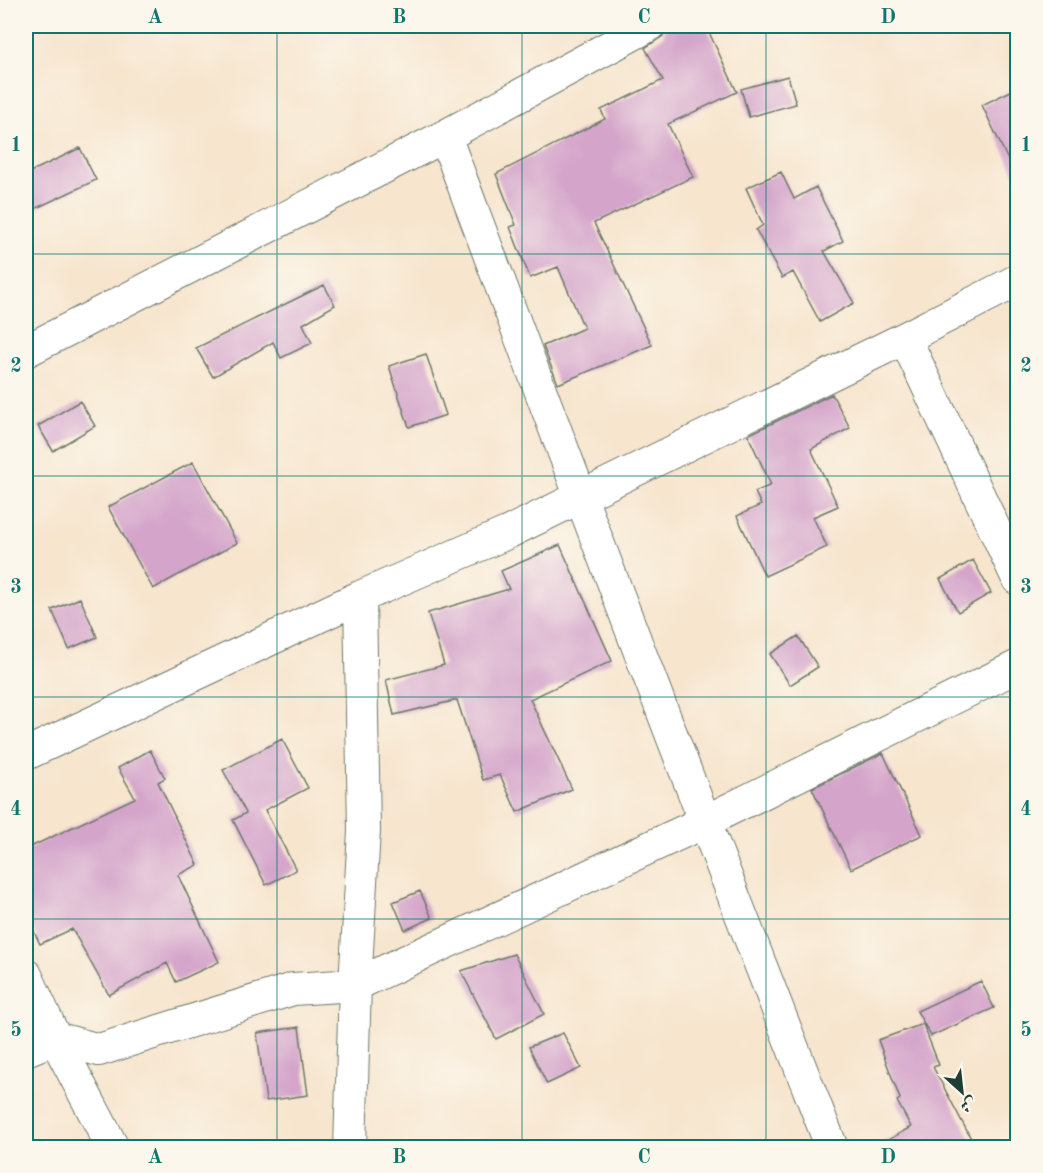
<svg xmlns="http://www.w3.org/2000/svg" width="1043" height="1173" font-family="'Old Standard TT',Amiri,serif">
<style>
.building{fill:#d4a4ca}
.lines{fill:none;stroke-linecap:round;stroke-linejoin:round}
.street-casing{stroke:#6b786a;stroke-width:34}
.street{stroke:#fff;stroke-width:32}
.grid{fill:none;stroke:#0f766e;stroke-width:1.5;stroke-opacity:0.55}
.neatline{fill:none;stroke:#0f766e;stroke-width:2}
.grid-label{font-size:20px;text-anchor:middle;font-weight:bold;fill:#0f766e}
</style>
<rect width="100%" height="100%" fill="#fbf7ec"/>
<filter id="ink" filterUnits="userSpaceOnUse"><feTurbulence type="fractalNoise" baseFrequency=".0167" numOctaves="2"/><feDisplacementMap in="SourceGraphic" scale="12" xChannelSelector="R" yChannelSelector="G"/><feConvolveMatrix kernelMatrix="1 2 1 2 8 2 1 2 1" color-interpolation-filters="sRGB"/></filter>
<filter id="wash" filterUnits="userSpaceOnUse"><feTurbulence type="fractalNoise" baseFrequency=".008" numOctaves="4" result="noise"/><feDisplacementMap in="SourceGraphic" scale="24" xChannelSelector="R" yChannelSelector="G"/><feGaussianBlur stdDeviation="1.35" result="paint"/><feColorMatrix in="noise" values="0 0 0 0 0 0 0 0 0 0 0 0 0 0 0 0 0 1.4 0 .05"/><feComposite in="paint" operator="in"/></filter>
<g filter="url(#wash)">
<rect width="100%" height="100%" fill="#f7e5ce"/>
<g id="blocks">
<!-- building -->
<path class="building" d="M 666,26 L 706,26 L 737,92 L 668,124 L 693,177 L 594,223 L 652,345 L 558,384 L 543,346 L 584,328 L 558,267 L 530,278 L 510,227 L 516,225 L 496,174 L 605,119 L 601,110 L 663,80 L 645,48 L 663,36 Z
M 788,76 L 796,104 L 749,117 L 741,89 Z
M 1017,88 L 1017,179 L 982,105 Z
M 80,148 L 96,180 L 26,213 L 26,174 Z
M 781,172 L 794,199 L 816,187 L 843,241 L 824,251 L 854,303 L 820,322 L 793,272 L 782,278 L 756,230 L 763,225 L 746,188 Z
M 324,285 L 335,305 L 303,324 L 312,343 L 281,358 L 273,342 L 213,377 L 196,348 Z
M 426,354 L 446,415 L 409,427 L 389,366 Z
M 832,394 L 850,428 L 811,449 L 838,506 L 813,517 L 827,547 L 765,576 L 737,516 L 761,505 L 755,492 L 771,485 L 748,435 Z
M 80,401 L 95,426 L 53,451 L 38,426 Z
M 193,462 L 237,543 L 153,589 L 108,507 Z
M 560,545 L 612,661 L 530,699 L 572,789 L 517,812 L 500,775 L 483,780 L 457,700 L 394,715 L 386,680 L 444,665 L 428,613 L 509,589 L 501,571 Z
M 973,560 L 991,593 L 958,612 L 940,579 Z
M 80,598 L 97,637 L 69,649 L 52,610 Z
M 798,636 L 818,667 L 790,685 L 770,654 Z
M 282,739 L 308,788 L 265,810 L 296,870 L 266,885 L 233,820 L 246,813 L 223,770 Z
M 150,750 L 165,778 L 158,782 L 198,865 L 178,875 L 219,962 L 176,982 L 167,963 L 109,995 L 72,929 L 40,944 L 26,915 L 26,849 L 135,798 L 118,768 Z
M 883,753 L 922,835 L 851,869 L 812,788 Z
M 420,891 L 432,918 L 405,930 L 393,902 Z
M 514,954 L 544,1014 L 496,1039 L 461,971 Z
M 981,981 L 994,1008 L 931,1036 L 917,1011 Z
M 923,1024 L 939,1065 L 933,1067 L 976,1148 L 874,1148 L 911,1127 L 897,1101 L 900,1099 L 878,1040 Z
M 299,1027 L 308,1095 L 266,1101 L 257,1033 Z
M 563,1033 L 581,1068 L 547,1084 L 529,1047 Z"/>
</g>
</g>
<g filter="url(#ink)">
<use href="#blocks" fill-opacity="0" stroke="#6b786a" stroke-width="1.5"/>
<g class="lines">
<defs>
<path id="street" d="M 445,136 C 571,474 700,812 832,1148
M 905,338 L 1018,579
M 26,351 L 445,136 L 648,26
M 26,754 L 360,597 L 507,533 L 905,338 L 1018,280
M 26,975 L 55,1038 L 113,1148
M 26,1050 L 55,1038 L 99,1050 L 293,989 L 355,985 L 704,822 L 1018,666
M 350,1148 L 355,985 L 364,831 L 360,597"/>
</defs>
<!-- street casing -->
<use href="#street" class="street-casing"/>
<!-- street -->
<use href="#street" class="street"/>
</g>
</g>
<!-- grid -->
<path class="grid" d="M 277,26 L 277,1148M 522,26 L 522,1148M 766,26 L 766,1148M 26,254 L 1018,254M 26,476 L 1018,476M 26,697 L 1018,697M 26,919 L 1018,919"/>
<!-- margin -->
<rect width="1043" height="1173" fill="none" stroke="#fbf7ec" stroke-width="66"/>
<!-- north arrow -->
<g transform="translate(962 1092) rotate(153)" stroke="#fbf7ec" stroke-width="4.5" paint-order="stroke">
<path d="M0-4.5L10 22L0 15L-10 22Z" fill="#1f3d34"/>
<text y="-9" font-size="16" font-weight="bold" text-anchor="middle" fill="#1f3d34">ش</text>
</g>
<rect x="33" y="33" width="977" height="1107" class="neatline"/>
<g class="grid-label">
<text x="155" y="23">A</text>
<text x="399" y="23">B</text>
<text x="644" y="23">C</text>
<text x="888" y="23">D</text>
<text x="16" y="151">1</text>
<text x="1026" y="151">1</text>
<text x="16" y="372">2</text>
<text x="1026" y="372">2</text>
<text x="16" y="593">3</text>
<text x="1026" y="593">3</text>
<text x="16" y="815">4</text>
<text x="1026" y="815">4</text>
<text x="16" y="1036">5</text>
<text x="1026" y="1036">5</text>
<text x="155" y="1163">A</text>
<text x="399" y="1163">B</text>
<text x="644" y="1163">C</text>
<text x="888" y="1163">D</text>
</g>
</svg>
